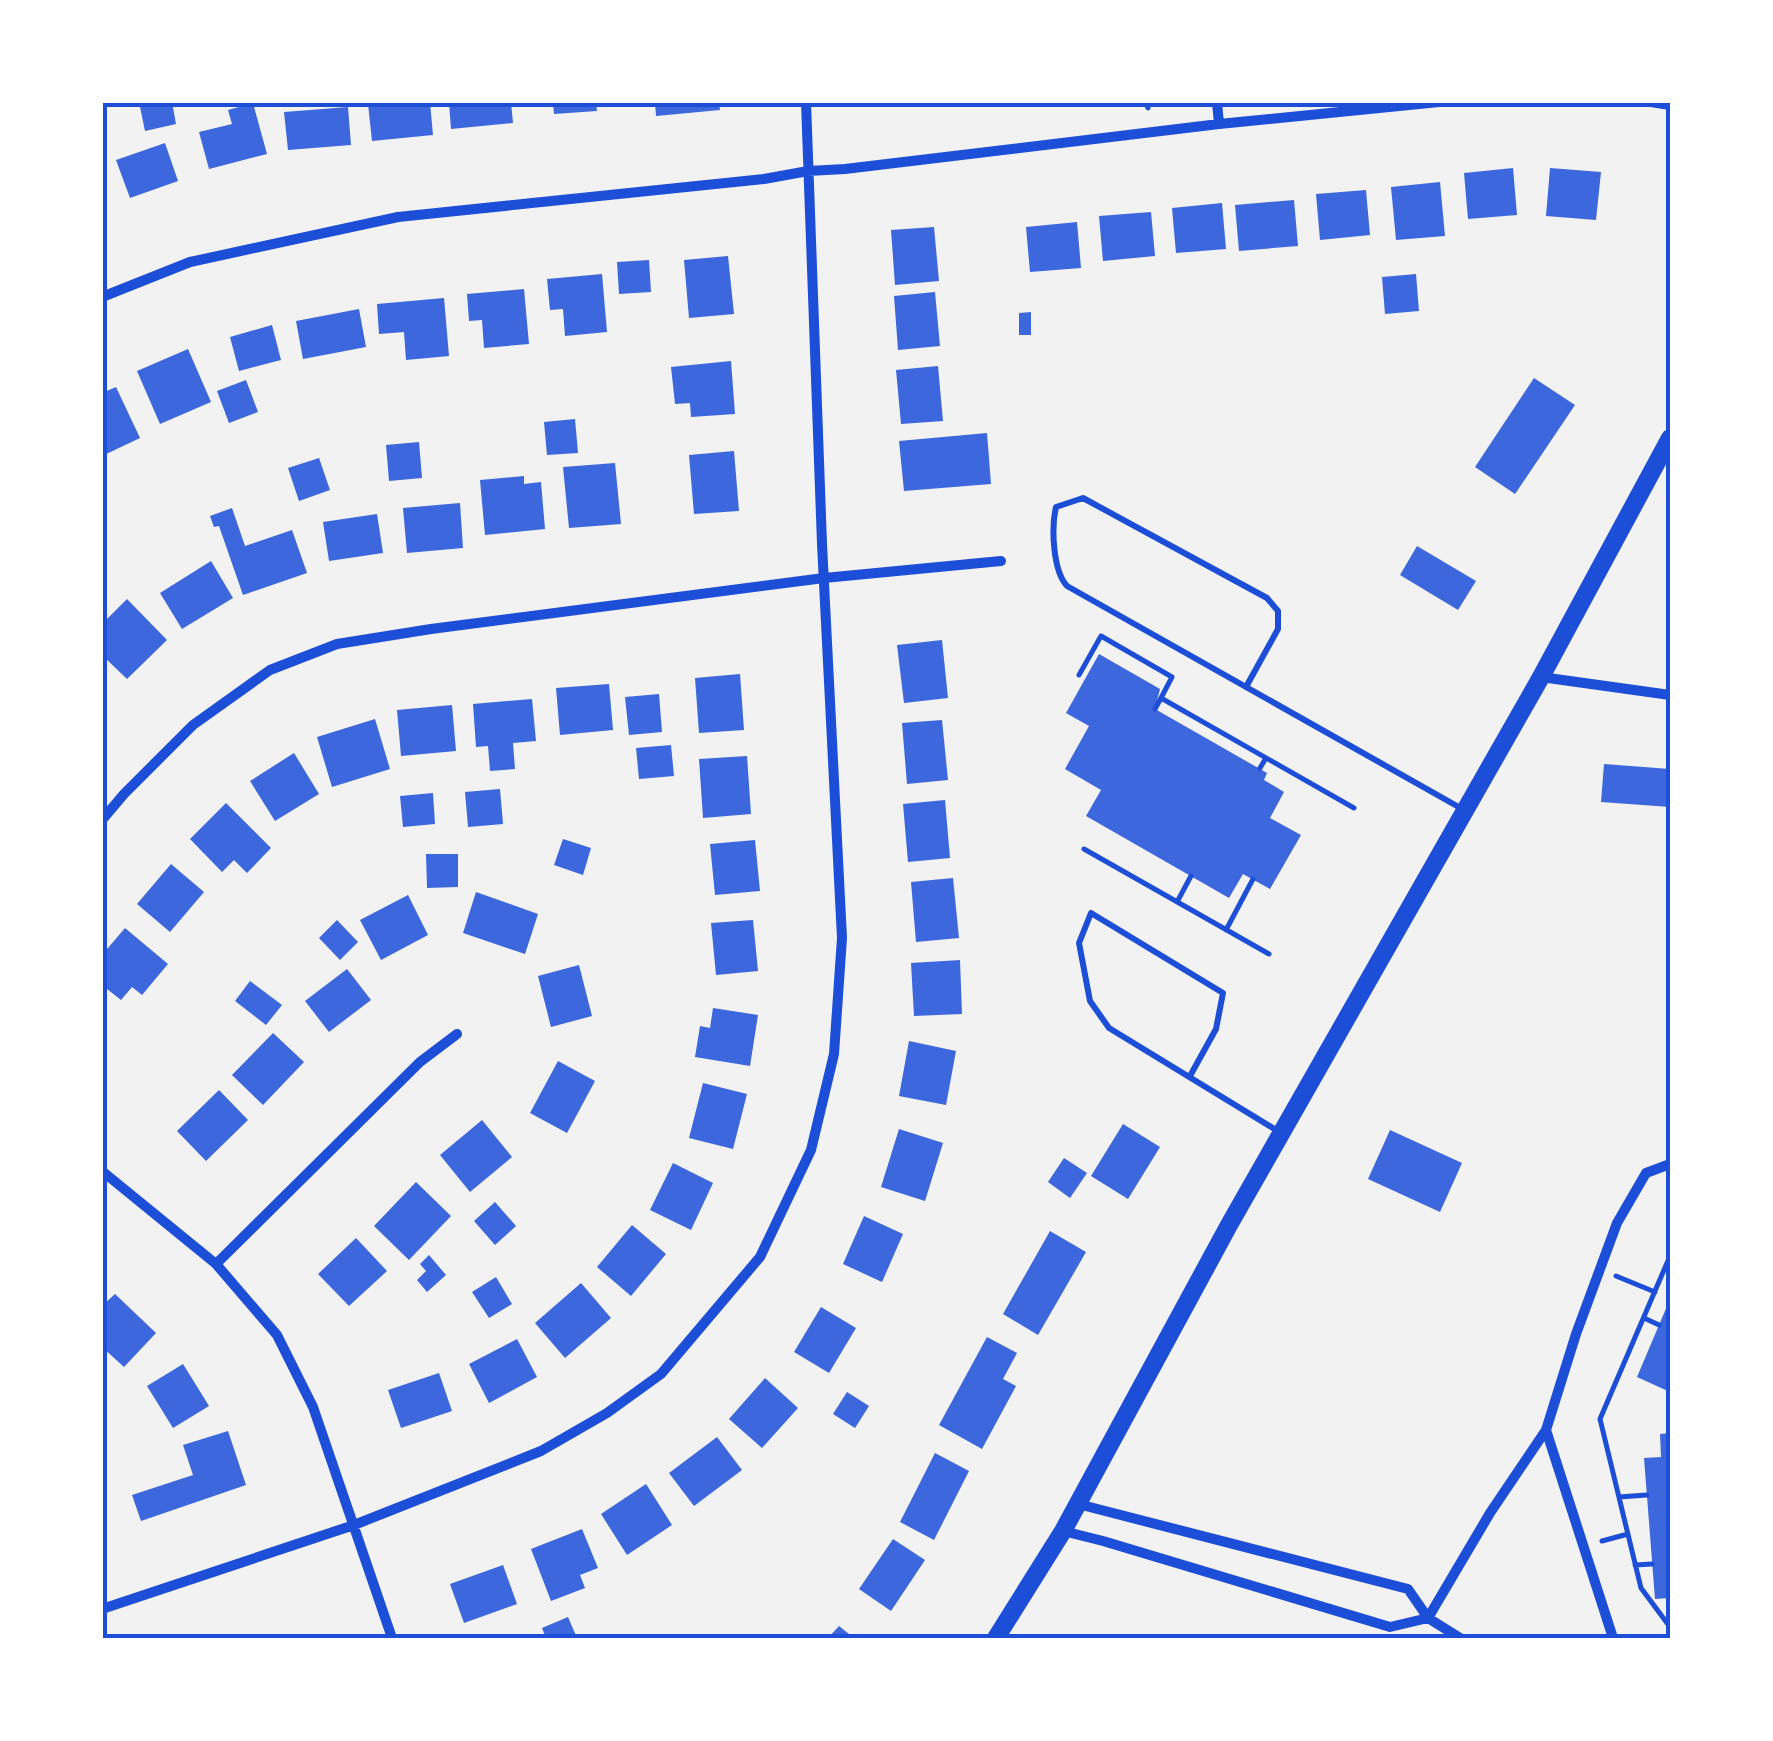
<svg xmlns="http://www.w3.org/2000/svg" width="1773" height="1741" font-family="Spectral,serif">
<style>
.building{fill:#3d67dc}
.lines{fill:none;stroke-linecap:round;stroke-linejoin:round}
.path{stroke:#1d4ed8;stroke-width:5}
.service{stroke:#1d4ed8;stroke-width:6}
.minor{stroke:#1d4ed8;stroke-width:10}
.secondary{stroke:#1d4ed8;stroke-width:18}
.neatline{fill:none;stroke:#1d4ed8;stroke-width:4}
</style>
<rect width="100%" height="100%" fill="#f2f2f2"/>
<!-- building -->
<path class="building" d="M 139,102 L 172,102 L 176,124 L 145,131 Z
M 383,102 L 430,102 L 433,135 L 372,141 L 368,104 Z
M 449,102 L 511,102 L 513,123 L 451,129 Z
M 553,102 L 596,102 L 597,111 L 554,114 Z
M 655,102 L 719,102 L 720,110 L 656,116 Z
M 253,103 L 267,154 L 209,169 L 199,132 L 232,124 L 228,110 Z
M 348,107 L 351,145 L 288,150 L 284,112 Z
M 165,143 L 178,181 L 130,198 L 116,160 Z
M 1513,168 L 1517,215 L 1468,219 L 1464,173 Z
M 1550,168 L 1601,172 L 1596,220 L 1546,216 Z
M 1440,182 L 1445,236 L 1396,240 L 1391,187 Z
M 1366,190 L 1370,235 L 1320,240 L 1316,194 Z
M 1294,200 L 1298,246 L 1239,251 L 1235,205 Z
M 1222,203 L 1226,249 L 1176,253 L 1172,208 Z
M 1151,212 L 1155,256 L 1103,261 L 1099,216 Z
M 1077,222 L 1081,268 L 1030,272 L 1026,227 Z
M 934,227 L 939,281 L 895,285 L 891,230 Z
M 728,256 L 734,314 L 689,318 L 684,260 Z
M 649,260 L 651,292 L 619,294 L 617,262 Z
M 602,274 L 607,332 L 565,336 L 563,309 L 550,310 L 547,279 Z
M 1416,274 L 1419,311 L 1385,314 L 1382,277 Z
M 524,289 L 529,344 L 484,348 L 482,320 L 469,321 L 467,294 Z
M 935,292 L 940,346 L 898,350 L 894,296 Z
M 444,298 L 449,356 L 406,360 L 404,332 L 379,334 L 377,304 Z
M 359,309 L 366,347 L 303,359 L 296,321 Z
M 1031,312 L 1031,335 L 1019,335 L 1019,313 Z
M 272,325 L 281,360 L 239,371 L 230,337 Z
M 188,349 L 211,402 L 160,424 L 137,371 Z
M 731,361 L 735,414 L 691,417 L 690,403 L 675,404 L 671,367 Z
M 938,366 L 943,421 L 901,424 L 896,370 Z
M 1534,378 L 1575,405 L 1515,494 L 1475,467 Z
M 246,380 L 258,412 L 229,423 L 217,391 Z
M 116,387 L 140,438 L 102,456 L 102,393 Z
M 575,419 L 578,453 L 547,455 L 544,422 Z
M 987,433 L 991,484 L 904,491 L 899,441 Z
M 419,442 L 422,478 L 389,481 L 386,445 Z
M 734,451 L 739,511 L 694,514 L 689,455 Z
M 319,458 L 330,490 L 299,501 L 288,468 Z
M 615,463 L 621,524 L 569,528 L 563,467 Z
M 524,476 L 524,484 L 541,482 L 545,529 L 485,535 L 480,480 Z
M 460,503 L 463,548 L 407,553 L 403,508 Z
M 232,508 L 245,546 L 292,530 L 307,573 L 243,595 L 219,526 L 214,527 L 210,516 Z
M 377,514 L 383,553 L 329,561 L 323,522 Z
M 1417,546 L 1476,581 L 1458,610 L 1400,575 Z
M 211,561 L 233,598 L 182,629 L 160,593 Z
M 127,599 L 167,640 L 127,679 L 102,655 L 102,624 Z
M 942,640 L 948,698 L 904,703 L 897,645 Z
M 1099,654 L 1160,689 L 1155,709 L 1267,773 L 1264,780 L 1284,792 L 1270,818 L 1301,835 L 1270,889 L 1243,874 L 1229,898 L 1086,816 L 1101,790 L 1065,769 L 1089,726 L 1066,713 Z
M 740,674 L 744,730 L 699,733 L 695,678 Z
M 609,684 L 613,730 L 560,735 L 556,688 Z
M 659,694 L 662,732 L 629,735 L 625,697 Z
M 532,699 L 536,741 L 513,743 L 515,769 L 490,771 L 488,746 L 476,747 L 473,704 Z
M 452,705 L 456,751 L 401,756 L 397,710 Z
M 375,719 L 390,769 L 332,787 L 317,737 Z
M 942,720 L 948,780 L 907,784 L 902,723 Z
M 671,745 L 674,776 L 639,779 L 636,748 Z
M 294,753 L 319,794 L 275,821 L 250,781 Z
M 747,756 L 751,814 L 703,818 L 699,759 Z
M 1604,764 L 1670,769 L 1670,807 L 1601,802 Z
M 500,789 L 503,824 L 468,827 L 465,792 Z
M 433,793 L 435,824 L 403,827 L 400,796 Z
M 945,800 L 950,858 L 908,862 L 903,804 Z
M 226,803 L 271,848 L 247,873 L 234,860 L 222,872 L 190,839 Z
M 563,839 L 591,848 L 583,875 L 554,865 Z
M 755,840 L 760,891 L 715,895 L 710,844 Z
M 426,854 L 458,854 L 458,887 L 427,888 Z
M 171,864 L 204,892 L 170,932 L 137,904 Z
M 953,878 L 959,938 L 916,942 L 911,882 Z
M 476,892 L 538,914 L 525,954 L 463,933 Z
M 408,895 L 428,935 L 381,960 L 360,920 Z
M 337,920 L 358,942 L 340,960 L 319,938 Z
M 753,920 L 758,971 L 716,975 L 711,923 Z
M 125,928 L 168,964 L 142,995 L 132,987 L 121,1000 L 102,985 L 102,955 Z
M 960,960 L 962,1014 L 914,1016 L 911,963 Z
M 579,965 L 592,1016 L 551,1027 L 538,976 Z
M 347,969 L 371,1000 L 329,1032 L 305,1001 Z
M 250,981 L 282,1005 L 266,1025 L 235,1001 Z
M 713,1008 L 758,1015 L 750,1066 L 695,1057 L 700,1026 L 710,1028 Z
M 273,1033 L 304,1062 L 263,1105 L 232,1075 Z
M 909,1041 L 956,1051 L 946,1105 L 899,1096 Z
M 558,1061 L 595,1081 L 567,1133 L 530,1113 Z
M 703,1083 L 747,1094 L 733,1149 L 689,1138 Z
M 219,1090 L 248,1120 L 206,1161 L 177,1131 Z
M 482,1120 L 512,1157 L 470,1192 L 440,1155 Z
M 1123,1124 L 1160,1147 L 1128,1199 L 1091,1176 Z
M 899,1129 L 943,1143 L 925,1201 L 881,1187 Z
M 1390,1130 L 1462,1163 L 1440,1212 L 1368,1179 Z
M 1064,1158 L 1087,1173 L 1070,1198 L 1048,1182 Z
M 673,1163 L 713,1183 L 691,1230 L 650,1210 Z
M 416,1182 L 451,1216 L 409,1260 L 374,1226 Z
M 495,1202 L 516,1226 L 495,1245 L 474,1221 Z
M 864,1216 L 903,1234 L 882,1282 L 843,1264 Z
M 632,1225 L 666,1254 L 631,1296 L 597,1267 Z
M 1050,1231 L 1086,1252 L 1038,1335 L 1003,1314 Z
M 356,1238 L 387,1271 L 349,1306 L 318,1274 Z
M 429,1255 L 446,1275 L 427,1292 L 417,1280 L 426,1271 L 420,1264 Z
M 496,1277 L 512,1304 L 489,1318 L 472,1292 Z
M 581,1283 L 611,1318 L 565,1358 L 535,1323 Z
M 115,1294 L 156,1333 L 124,1367 L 102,1347 L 102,1306 Z
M 1670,1299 L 1670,1392 L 1637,1377 Z
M 821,1307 L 856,1328 L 829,1373 L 794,1352 Z
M 987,1337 L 1017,1353 L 1003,1379 L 1016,1386 L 982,1449 L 939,1425 Z
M 517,1339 L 537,1377 L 489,1403 L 469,1364 Z
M 183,1364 L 209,1406 L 173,1428 L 147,1386 Z
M 439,1373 L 452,1411 L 401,1428 L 388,1390 Z
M 765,1378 L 798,1408 L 762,1448 L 729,1419 Z
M 847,1392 L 869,1406 L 855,1428 L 833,1414 Z
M 228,1431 L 246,1485 L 141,1521 L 132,1495 L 193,1475 L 183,1445 Z
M 1670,1433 L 1670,1598 L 1655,1599 L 1644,1458 L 1661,1457 L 1660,1434 Z
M 717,1437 L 742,1470 L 694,1506 L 669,1473 Z
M 935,1453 L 969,1471 L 934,1540 L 900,1522 Z
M 646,1484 L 672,1525 L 627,1555 L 601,1514 Z
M 582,1529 L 598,1568 L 580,1575 L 585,1588 L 551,1601 L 531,1549 Z
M 893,1539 L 925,1560 L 891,1611 L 859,1589 Z
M 503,1565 L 517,1604 L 464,1623 L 450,1584 Z
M 568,1617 L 577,1638 L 546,1638 L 542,1628 Z
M 839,1626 L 854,1638 L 828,1638 Z"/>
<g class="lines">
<!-- path -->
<path class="path" d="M 1145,102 L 1148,108
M 1079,675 L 1101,636 L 1172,677 L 1161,698 L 1354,808
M 1155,709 L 1161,698
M 1260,768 L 1266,758
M 1084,849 L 1269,954
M 1177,902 L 1191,876
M 1226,930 L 1253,879
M 1670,1256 L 1600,1419 L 1641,1588 L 1670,1627
M 1616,1276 L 1655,1292
M 1644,1318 L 1659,1325
M 1619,1497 L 1647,1495
M 1602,1541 L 1628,1534
M 1635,1565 L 1652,1564"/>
<!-- service -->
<path class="service" d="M 1246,687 L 1278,629 L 1278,611 L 1267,598 L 1083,498 L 1056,507 C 1051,528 1053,571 1067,586 L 1464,810
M 1190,1076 L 1216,1029 L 1223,993 L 1091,913 L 1079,943 L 1090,1001 L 1109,1028 L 1281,1133"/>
<!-- minor -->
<path class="minor" d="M 1217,102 L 1219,124
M 1651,102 L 1670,105
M 102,297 L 190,262 L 398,217 L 764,179 L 808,171 L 845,169 L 1219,124 L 1439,102
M 1541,677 L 1670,695
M 102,820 L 124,794 L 193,725 L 270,670 L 337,644 L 431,629 L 824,578 L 1001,561
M 102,1171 L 216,1264 L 277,1335 L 313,1407 L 392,1638
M 216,1264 L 420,1062 L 457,1034
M 1546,1430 L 1613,1638
M 1078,1504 L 1408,1589 L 1428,1618 L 1460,1638
M 1063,1531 L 1103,1541 L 1390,1627 L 1428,1618
M 102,1609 L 354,1525 L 541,1451 L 607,1413 L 661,1374 L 760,1257 L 811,1150 L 834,1054 L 842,938 L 822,544 L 806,102
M 1428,1618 L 1490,1513 L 1546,1430 L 1576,1334 L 1617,1223 L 1646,1173 L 1670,1164"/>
<!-- secondary -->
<path class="secondary" d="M 996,1638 L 1063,1531 L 1229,1225 L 1541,677 L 1670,438"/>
</g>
<!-- border -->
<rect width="1773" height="1741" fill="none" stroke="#ffffff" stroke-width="210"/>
<rect x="105" y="105" width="1563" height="1531" class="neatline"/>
</svg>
